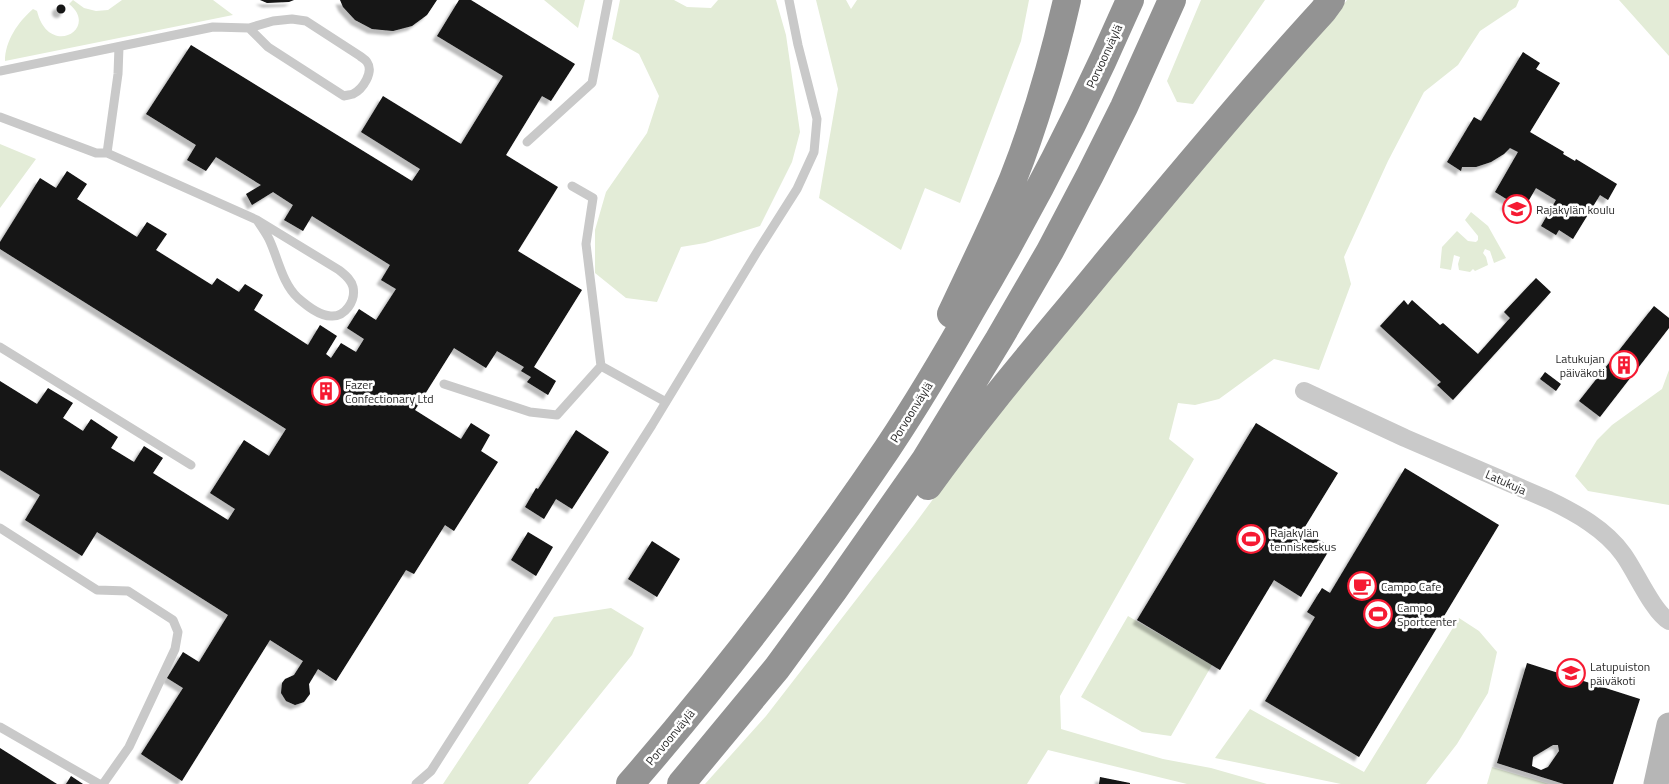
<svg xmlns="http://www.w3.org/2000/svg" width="1669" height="784" font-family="'Titillium Web',sans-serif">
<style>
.green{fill:#e3ecd7}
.building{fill:#131313;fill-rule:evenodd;filter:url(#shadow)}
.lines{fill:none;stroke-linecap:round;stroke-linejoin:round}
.lane{stroke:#c9c9c9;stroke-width:9}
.street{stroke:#c9c9c9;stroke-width:18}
.secondary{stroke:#b6b6b6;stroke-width:25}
.highway{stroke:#939393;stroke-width:28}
.labels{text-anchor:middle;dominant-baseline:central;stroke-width:5;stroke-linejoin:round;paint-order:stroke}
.street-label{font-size:12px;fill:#2c2c2c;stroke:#fff}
.poi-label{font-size:12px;fill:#2c2c2c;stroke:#fff;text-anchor:start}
</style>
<defs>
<filter id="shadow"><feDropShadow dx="-4.5" dy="4.5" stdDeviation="1" flood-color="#0004"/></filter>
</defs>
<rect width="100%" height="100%" fill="#fff"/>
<!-- green -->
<path class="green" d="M 73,0 L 84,8 L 96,11 L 108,10 L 122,0 L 213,0 L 233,15 L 5,61 C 5,41 18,22 33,9 L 37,11 C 49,59 100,28 69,4 Z
M 544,0 L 585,0 L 578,28 Z
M 620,0 L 674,0 L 687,7 L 711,8 L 718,0 L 776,0 L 786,35 L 800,132 L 792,162 L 760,226 L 705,243 L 681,247 L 657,302 L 626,298 L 595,273 L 595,230 L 606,192 L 647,133 L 659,96 L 639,54 L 612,39 Z
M 816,0 L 846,0 L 851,9 L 857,0 L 1029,0 L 1021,41 L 960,203 L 925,188 L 901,250 L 819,198 L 838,89 Z
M 1201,0 L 1265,0 L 1193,104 L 1177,102 L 1167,81 Z
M 1347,0 L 1519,0 L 1516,7 L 1480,31 L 1458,65 L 1424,92 L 1388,161 L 1344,257 L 1351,284 L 1319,370 L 1274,359 L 1219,399 L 1195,405 L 1178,403 L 1169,439 L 1194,459 L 1060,696 L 1061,729 L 1163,759 L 1211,768 L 1267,784 L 1187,784 L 1048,750 L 1027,784 L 705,784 L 766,716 L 914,525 L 981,434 L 1123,257 L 1334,17 Z
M 1619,0 L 1669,0 L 1669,56 Z
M 0,144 L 36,159 L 0,208 Z
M 1471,212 L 1488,226 L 1506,258 L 1494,263 L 1490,251 L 1485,249 L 1483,253 L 1486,257 L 1488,265 L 1475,271 L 1473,269 L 1470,272 L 1459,270 L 1458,264 L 1460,257 L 1454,255 L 1451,270 L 1440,268 L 1442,247 L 1457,231 L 1468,241 L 1476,242 L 1478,240 L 1478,236 L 1465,220 Z
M 1669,370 L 1669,505 L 1588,491 L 1575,476 L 1597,440 L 1612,425 L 1662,389 Z
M 611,608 L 644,628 L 632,655 L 528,784 L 443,784 L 554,617 Z
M 1128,616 L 1212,665 L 1171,736 L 1142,732 L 1081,697 Z
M 1459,618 L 1479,631 L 1497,652 L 1488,693 L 1457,744 L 1426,784 L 1341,784 L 1215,758 L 1250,709 L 1364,772 Z
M 1492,767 L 1549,784 L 1487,784 Z"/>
<!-- building -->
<path class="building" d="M 260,0 L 294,0 L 289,2 L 267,3 Z
M 340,0 L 437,0 L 427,15 L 412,26 L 393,31 L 372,29 L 355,20 L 343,7 Z
M 459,0 L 471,0 L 575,64 L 551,101 L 542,96 L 506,155 L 558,187 L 518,251 L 582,290 L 534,367 L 556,381 L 548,395 L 527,382 L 531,377 L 521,371 L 524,367 L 497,351 L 486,368 L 454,348 L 415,410 L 461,439 L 471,423 L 490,435 L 481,451 L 498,462 L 454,531 L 445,525 L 414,574 L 406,570 L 336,681 L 318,669 L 309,684 L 310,694 L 304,702 L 295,705 L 286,701 L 281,693 L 282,683 L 285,679 L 294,675 L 303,661 L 270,640 L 182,781 L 141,754 L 183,688 L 167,678 L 183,652 L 199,662 L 228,615 L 97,532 L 82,556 L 25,520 L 40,495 L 0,470 L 0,381 L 37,404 L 48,388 L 73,403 L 63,418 L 83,431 L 91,419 L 118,437 L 111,448 L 134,462 L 144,446 L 163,458 L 153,473 L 228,520 L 235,509 L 210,493 L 244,440 L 269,456 L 286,429 L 0,249 L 0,242 L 40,178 L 56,188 L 67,171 L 87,184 L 77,199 L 137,237 L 147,222 L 167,234 L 156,250 L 212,285 L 217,278 L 239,292 L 245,284 L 263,295 L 254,310 L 308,345 L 320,325 L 337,336 L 326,354 L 331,358 L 341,343 L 356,352 L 364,339 L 347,328 L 359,309 L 376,320 L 396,289 L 381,280 L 390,265 L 312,216 L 303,231 L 284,220 L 293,205 L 273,192 L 252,205 L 246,194 L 261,185 L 216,157 L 206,171 L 187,160 L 196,145 L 146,114 L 191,45 L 412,181 L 420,169 L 361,132 L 383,96 L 461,144 L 503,76 L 437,36 Z
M56.5 9a4.5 4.5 0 1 1 9 0a4.5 4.5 0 1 1-9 0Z
M 1523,52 L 1540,63 L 1536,69 L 1560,83 L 1530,132 L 1564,152 L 1563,154 L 1575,161 L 1576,159 L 1617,184 L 1608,200 L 1600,195 L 1573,239 L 1559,230 L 1556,235 L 1541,226 L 1556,200 L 1536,188 L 1521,214 L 1505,205 L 1508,200 L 1495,192 L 1518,152 L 1510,148 L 1504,154 L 1491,162 L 1476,167 L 1462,167 L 1461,171 L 1447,162 L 1474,117 L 1481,121 Z
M 1536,278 L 1551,292 L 1453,400 L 1437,385 L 1441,382 L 1380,326 L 1404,300 L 1408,305 L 1412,300 L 1440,325 L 1443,323 L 1478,354 L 1510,318 L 1504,312 Z
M 1654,306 L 1669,318 L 1669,328 L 1600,417 L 1579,401 Z
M 1545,372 L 1561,384 L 1556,391 L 1540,379 Z
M 1256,423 L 1338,473 L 1303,530 L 1331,547 L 1301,597 L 1274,580 L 1220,670 L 1137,620 Z
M 576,430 L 609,452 L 572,509 L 556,499 L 544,519 L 525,507 L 536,488 L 538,489 Z
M 1405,468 L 1499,525 L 1359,757 L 1265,701 L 1315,617 L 1307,612 L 1309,609 L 1322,588 L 1330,593 Z
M 528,532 L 553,547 L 536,576 L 511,560 Z
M 652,541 L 680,559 L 657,597 L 628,579 Z
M 1527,663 L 1640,699 L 1613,784 L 1564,784 L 1497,763 ZM 1553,745 L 1558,745 L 1559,751 L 1548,767 L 1541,770 L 1532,766 L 1533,757 Z
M 0,748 L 57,784 L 0,784 Z
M 71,776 L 83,784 L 66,784 Z
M 1100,777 L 1130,783 L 1130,784 L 1099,784 Z"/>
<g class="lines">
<!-- lane -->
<path class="lane" d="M 0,71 L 213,27 L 249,28 L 273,21 L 292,19 L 306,21 L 360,56 C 362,58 365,59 367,62 C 374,72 363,89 353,94 C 350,95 347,95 344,96 L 268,47 L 249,28
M 0,117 L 96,153 L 107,153 L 257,220 L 339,270 C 345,275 351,279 353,287 C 356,301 345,317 331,316 C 319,316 306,305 298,298 C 282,283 278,258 269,239 C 266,233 261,226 257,220
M 527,142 L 592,83 L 608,0
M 107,153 L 118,74 L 119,47
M 572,186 L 593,198 L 586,244 L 601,366
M 0,347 L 191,465
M 444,384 L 530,412 L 557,415 L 601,366 L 666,402
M 0,528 L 97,590 L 128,591 L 173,620 L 178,632 L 175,649 L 129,747 L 103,784
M 0,727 L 99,784
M 416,784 L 431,771 L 652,425 L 757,252 L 797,189 L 814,152 L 817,119 L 798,45 L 789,0"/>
<!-- street -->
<path class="street" d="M 1304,391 L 1405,438 L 1549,500 C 1576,513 1605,529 1623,554 C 1635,570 1653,612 1669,621"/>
<!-- secondary -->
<path class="secondary" d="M 1656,784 L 1669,725"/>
<!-- highway -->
<path class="highway" d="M 951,314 C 972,269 994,225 1013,179 C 1036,121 1053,61 1067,0
M 928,486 C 982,410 1044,339 1103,267 C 1175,181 1247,94 1323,11 L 1331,0
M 630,784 C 722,678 808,566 887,449 C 917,404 945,357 972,309 C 1031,209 1084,106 1130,0
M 681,784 L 777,668 L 834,590 L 925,460 L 999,339 L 1050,251 L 1090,175 L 1124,107 L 1172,0"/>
</g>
<!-- icons -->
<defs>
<symbol id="school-ring" viewBox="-11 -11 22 22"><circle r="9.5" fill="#fff" stroke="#f61a32" stroke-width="1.5"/><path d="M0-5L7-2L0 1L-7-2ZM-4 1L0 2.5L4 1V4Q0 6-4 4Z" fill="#f61a32"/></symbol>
<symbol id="building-ring" viewBox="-11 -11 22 22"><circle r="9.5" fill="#fff" stroke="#f61a32" stroke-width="1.5"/><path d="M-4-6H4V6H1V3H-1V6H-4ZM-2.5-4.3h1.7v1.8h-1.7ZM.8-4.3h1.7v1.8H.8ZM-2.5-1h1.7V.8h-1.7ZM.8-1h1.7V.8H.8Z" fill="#f61a32"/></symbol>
<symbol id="stadium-ring" viewBox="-11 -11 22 22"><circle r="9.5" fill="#fff" stroke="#f61a32" stroke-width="1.5"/><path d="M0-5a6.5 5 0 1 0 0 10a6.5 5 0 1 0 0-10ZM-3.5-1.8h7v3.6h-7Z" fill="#f61a32"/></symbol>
<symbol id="cafe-ring" viewBox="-11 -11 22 22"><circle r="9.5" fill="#fff" stroke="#f61a32" stroke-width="1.5"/><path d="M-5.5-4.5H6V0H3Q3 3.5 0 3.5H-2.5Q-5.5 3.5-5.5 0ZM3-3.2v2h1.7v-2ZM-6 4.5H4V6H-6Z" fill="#f61a32"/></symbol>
</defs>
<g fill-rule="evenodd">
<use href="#school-ring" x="1501" y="193" width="32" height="32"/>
<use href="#building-ring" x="1608" y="349" width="32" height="32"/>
<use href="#building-ring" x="310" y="375" width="32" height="32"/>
<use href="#stadium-ring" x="1235" y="523" width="32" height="32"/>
<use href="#cafe-ring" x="1346" y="570" width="32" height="32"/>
<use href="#stadium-ring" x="1362" y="598" width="32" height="32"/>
<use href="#school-ring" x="1555" y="657" width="32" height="32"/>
</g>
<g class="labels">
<!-- street labels -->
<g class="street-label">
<text transform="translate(1104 56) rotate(-65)">Porvoonväylä</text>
<text transform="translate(911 412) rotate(-58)">Porvoonväylä</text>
<text transform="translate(1506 482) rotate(24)">Latukuja</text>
<text transform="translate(670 737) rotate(-50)">Porvoonväylä</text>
</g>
<!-- poi labels -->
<g class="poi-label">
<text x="1536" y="209">Rajakylän koulu</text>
<text x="1605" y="358" text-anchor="end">Latukujan<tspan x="1605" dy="14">päiväkoti</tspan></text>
<text x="345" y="384">Fazer<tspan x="345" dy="14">Confectionary Ltd</tspan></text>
<text x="1270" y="532">Rajakylän<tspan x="1270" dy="14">tenniskeskus</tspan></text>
<text x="1381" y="586">Campo Cafe</text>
<text x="1397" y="607">Campo<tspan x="1397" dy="14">Sportcenter</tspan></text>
<text x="1590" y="666">Latupuiston<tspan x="1590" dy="14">päiväkoti</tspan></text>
</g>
</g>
</svg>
